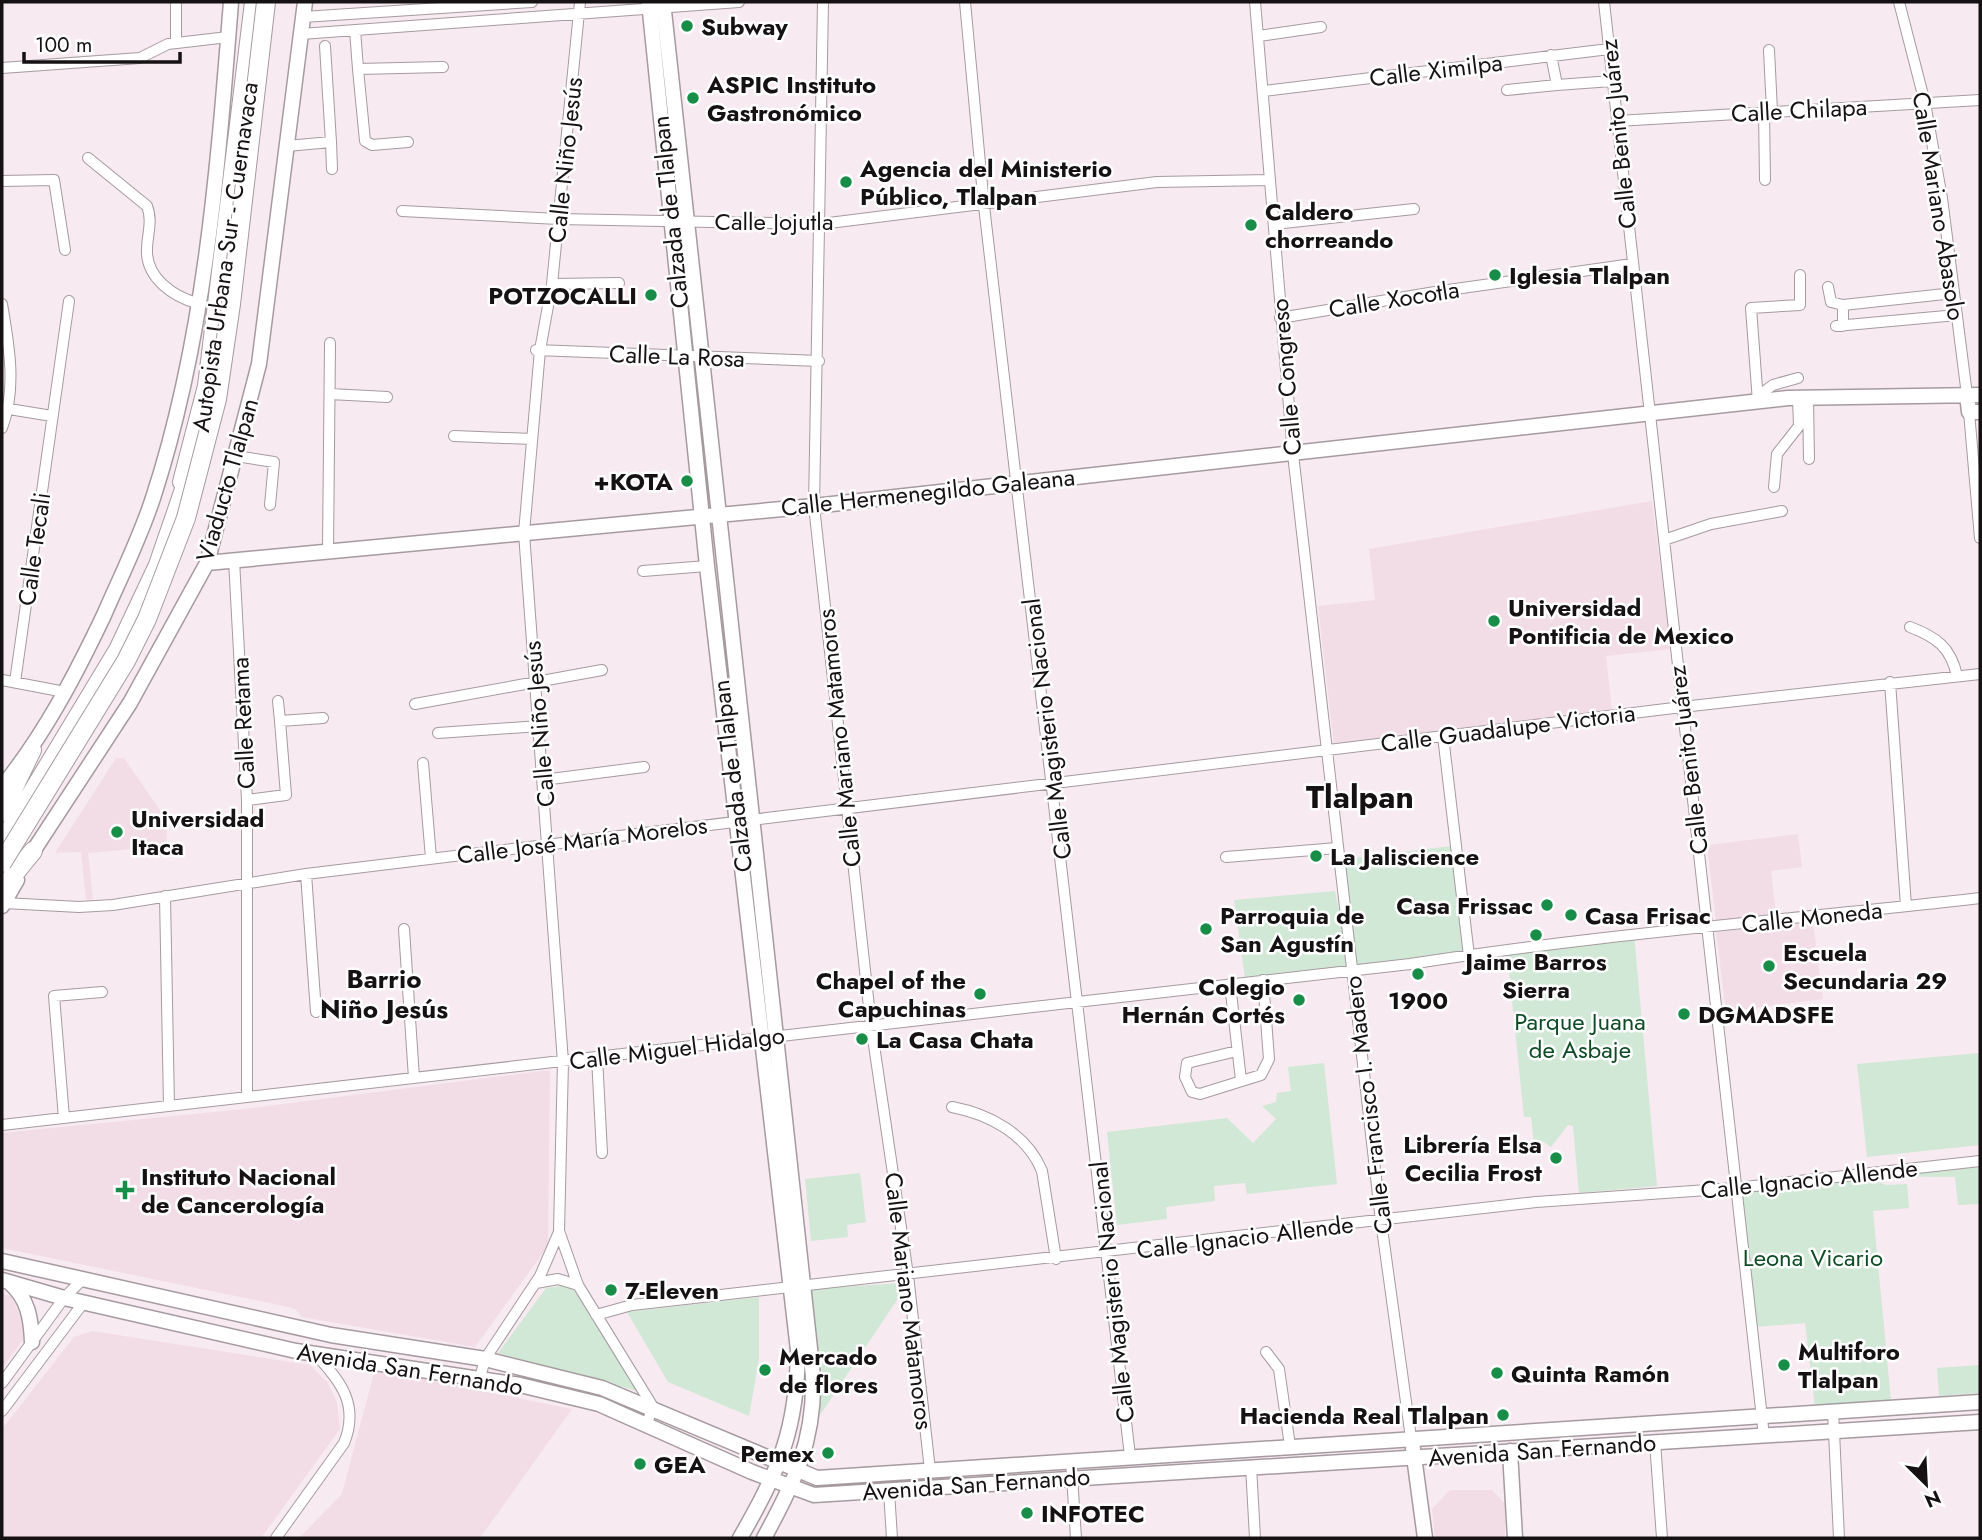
<svg xmlns="http://www.w3.org/2000/svg" width="1982" height="1540" font-family="Jost,sans-serif">
<style>
.built{fill:#f2dde7}
.green{fill:#d0e8d5}
.lines{fill:none;stroke-linecap:round;stroke-linejoin:round}
.street-casing{stroke:#a69aa0;stroke-width:12}
.secondary-casing{stroke:#a69aa0;stroke-width:17}
.highway-casing{stroke:#a69aa0;stroke-width:20}
.street{stroke:#fff;stroke-width:10}
.secondary{stroke:#fff;stroke-width:14}
.highway{stroke:#fff;stroke-width:18}
.highway-bridge-casing{stroke:#a69aa0;stroke-width:20;stroke-linecap:butt}
.highway-bridge{stroke:#fff;stroke-width:18}
.poi-dot{fill:#188d48;stroke:#fff;stroke-width:2.5}
.labels{text-anchor:middle;dominant-baseline:central;stroke-width:5;stroke-linejoin:round;paint-order:stroke}
.poi-label{font-size:24px;font-weight:bold;fill:#161214;stroke:#fff;text-anchor:start}
.street-label{font-size:24px;fill:#161214;stroke:#fff}
.park-label{font-size:24px;fill:#0f4c26;stroke:#fff}
.neighbourhood-label{font-size:26px;font-weight:bold;fill:#161214;stroke:#fff}
.district-label{font-size:32px;font-weight:bold;fill:#161214;stroke:#fff}
</style>
<rect width="100%" height="100%" fill="#f7eaf1"/>
<!-- built -->
<path class="built" d="M 1652,501 L 1671,649 L 1606,656 L 1612,710 L 1334,745 L 1318,606 L 1375,600 L 1369,549 Z
M 116,758 L 124,758 L 166,819 L 167,846 L 88,853 L 93,899 L 86,900 L 81,852 L 55,853 Z
M 1798,834 L 1802,867 L 1771,871 L 1776,913 L 1716,921 L 1707,845 Z
M 1813,922 L 1823,999 L 1726,1012 L 1716,932 Z
M 550,1070 L 548,1246 L 475,1347 L 302,1317 L 295,1309 L 270,1303 L 2,1248 L 2,1133 L 244,1109 Z
M 2,1294 L 11,1296 L 23,1321 L 23,1340 L 2,1368 Z
M 92,1331 L 310,1365 L 328,1383 L 337,1403 L 340,1429 L 261,1538 L 2,1538 L 2,1429 L 74,1337 Z
M 375,1369 L 572,1409 L 480,1538 L 299,1538 L 342,1494 Z
M 1450,1490 L 1492,1490 L 1505,1504 L 1505,1538 L 1435,1538 L 1432,1509 Z"/>
<!-- green -->
<path class="green" d="M 1452,846 L 1468,956 L 1353,968 L 1346,909 L 1345,859 Z
M 1335,891 L 1350,968 L 1245,978 L 1234,900 Z
M 1634,934 L 1657,1186 L 1579,1193 L 1573,1126 L 1568,1125 L 1551,1147 L 1541,1140 L 1535,1152 L 1531,1117 L 1524,1117 L 1507,952 Z
M 1980,1053 L 1980,1145 L 1867,1157 L 1857,1064 Z
M 1324,1063 L 1337,1184 L 1247,1194 L 1245,1183 L 1214,1186 L 1215,1201 L 1166,1207 L 1167,1219 L 1117,1225 L 1107,1132 L 1227,1118 L 1253,1143 L 1276,1119 L 1262,1106 L 1276,1102 L 1277,1093 L 1291,1091 L 1288,1067 Z
M 1980,1167 L 1980,1204 L 1958,1205 L 1955,1177 L 1864,1176 L 1886,1185 L 1907,1184 L 1909,1208 L 1873,1211 L 1891,1401 L 1815,1407 L 1805,1323 L 1755,1327 L 1740,1191 L 1863,1180 L 1862,1176 Z
M 860,1173 L 866,1222 L 847,1225 L 848,1237 L 811,1241 L 805,1179 Z
M 903,1283 L 903,1291 L 820,1415 L 808,1289 Z
M 568,1285 L 583,1301 L 637,1391 L 498,1353 L 546,1288 Z
M 759,1297 L 759,1359 L 749,1416 L 668,1382 L 627,1312 Z
M 1980,1365 L 1980,1393 L 1939,1396 L 1937,1368 Z"/>
<g class="lines">
<defs>
<path id="street" d="M 176,2 L 176,43
M 580,2 L 552,284 L 540,350 L 524,533 L 563,1062 L 559,1231 L 578,1285 L 653,1407 L 647,1423
M 823,2 L 814,506 L 871,1025 L 908,1275 L 930,1470
M 965,2 L 984,206 L 1130,1456
M 1255,2 L 1293,454 L 1381,1221 L 1411,1438
M 1604,2 L 1764,1436
M 1899,2 L 1925,103 L 1942,198 L 1967,395
M 303,17 L 532,2
M 355,30 L 358,69
M 301,34 L 739,2
M 1259,36 L 1321,27
M 1769,50 L 1772,111
M 1551,55 L 1557,85 L 1612,81
M 2,68 L 140,58 L 168,44 L 228,37
M 1507,90 L 1557,85
M 1264,91 L 1609,49
M 1764,112 L 1765,180
M 1617,121 L 1980,100
M 331,142 L 332,169
M 408,142 L 372,145 L 365,141 L 358,69 L 443,67
M 287,146 L 331,142 L 325,46
M 88,158 L 147,206 C 153,221 147,235 147,250 C 146,278 174,297 197,303
M 2,181 L 54,180 L 65,250
M 402,211 L 559,219 L 821,224 L 1157,182 L 1270,180
M 1274,224 L 1414,209
M 552,284 L 619,283
M 1828,287 L 1831,302 L 1843,305 L 1954,293
M 2,304 C 9,345 17,388 2,428
M 1843,305 L 1843,326
M 1280,318 L 1441,291 L 1632,264
M 1836,326 L 1957,315
M 536,350 L 819,361
M 330,394 L 387,397
M 1758,396 L 1773,385 L 1798,378
M 1808,398 L 1809,459
M 1758,402 L 1751,308 L 1800,305 L 1800,275
M 9,409 L 52,416
M 1969,412 L 1980,538
M 454,436 L 532,439
M 236,456 L 274,462 L 270,505
M 1774,487 L 1777,454 L 1799,426 L 1798,398
M 1664,540 L 1711,524 L 1782,511
M 328,550 L 330,343
M 234,560 L 247,800 L 247,1097
M 643,571 L 707,566
M 1910,627 C 1936,637 1951,647 1957,676
M 2,680 L 65,692
M 15,682 L 69,301
M 1890,682 L 1906,906
M 278,701 L 280,721
M 415,704 L 602,670
M 438,733 L 539,726
M 1443,736 L 1469,956
M 423,763 L 431,858
M 543,780 L 644,767
M 247,800 L 286,795 L 280,721 L 323,718
M 1226,857 L 1337,848
M 306,874 L 316,1012
M 165,896 L 169,1106
M 4,903 L 79,907 L 113,905 L 306,874 L 1682,707 L 1980,674
M 404,929 L 414,1078
M 1230,984 L 1241,1080
M 1237,1051 L 1187,1063 L 1185,1077 L 1192,1092 L 1200,1094 L 1261,1075 L 1269,1059 L 1263,980
M 597,1057 L 602,1153
M 952,1107 C 989,1114 1027,1134 1042,1171 L 1056,1259
M 64,1118 L 54,996 L 102,992
M 2,1125 L 1410,964 C 1599,934 1790,920 1980,898
M 536,1283 L 558,1279 L 578,1285
M 596,1315 L 632,1305 L 694,1298 L 1536,1202 L 1736,1188 L 1980,1161
M 1266,1352 L 1279,1369 L 1290,1446
M 480,1378 L 485,1359 L 540,1276 L 559,1232
M 2,1383 L 64,1298 L 82,1280
M 2,1411 L 84,1302
M 1833,1411 L 1839,1538
M 1655,1442 L 1662,1538
M 1071,1460 L 1076,1538
M 1251,1466 L 1255,1538
M 889,1491 L 892,1538
M 276,1538 L 344,1443 C 359,1406 342,1382 316,1355"/>
<path id="secondary" d="M 649,2 L 707,566 L 798,1350 C 797,1430 779,1471 740,1538
M 663,2 L 813,1376 C 815,1441 794,1483 764,1538
M 1967,395 L 1969,412 L 1980,412
M 207,563 L 814,506 L 1788,398 L 1980,395
M 2,787 C 44,735 75,676 104,615 C 121,576 140,538 153,498 C 205,339 218,167 231,2
M 28,859 L 130,703 L 207,563 L 259,364 L 305,2
M 2,906 L 17,880
M 2,1261 L 331,1335 L 485,1359 L 602,1388 L 817,1478 L 1980,1402
M 2,1280 L 64,1298 L 296,1351 L 520,1385 L 599,1404 L 752,1472 L 814,1495 L 1980,1422
M 10,1283 C 28,1299 31,1318 32,1342
M 1413,1449 L 1425,1538
M 1510,1451 L 1515,1538"/>
<path id="highway" d="M 182,482 L 207,386 L 254,2
M 2,812 L 32,750
M 2,842 L 118,650 L 158,565 L 190,472
M 2,889 L 33,851"/>
</defs>
<!-- street casing -->
<use href="#street" class="street-casing"/>
<!-- secondary casing -->
<use href="#secondary" class="secondary-casing"/>
<!-- highway casing -->
<use href="#highway" class="highway-casing"/>
<!-- street -->
<use href="#street" class="street"/>
<!-- secondary -->
<use href="#secondary" class="secondary"/>
<!-- highway -->
<use href="#highway" class="highway"/>
<defs>
<path id="highway-bridge" d="M 2,863 L 126,661 L 147,619 L 186,518 L 217,399 L 231,304 L 266,2"/>
</defs>
<!-- highway-bridge casing -->
<use href="#highway-bridge" class="highway-bridge-casing"/>
<!-- highway-bridge -->
<use href="#highway-bridge" class="highway-bridge"/>
</g>
<!-- markers -->
<g class="poi-dot">
<circle cx="687" cy="26" r="7"/>
<circle cx="693" cy="98" r="7"/>
<circle cx="846" cy="182" r="7"/>
<circle cx="1251" cy="225" r="7"/>
<circle cx="1495" cy="275" r="7"/>
<circle cx="651" cy="295" r="7"/>
<circle cx="687" cy="481" r="7"/>
<circle cx="1494" cy="621" r="7"/>
<circle cx="117" cy="832" r="7"/>
<circle cx="1316" cy="856" r="7"/>
<circle cx="1547" cy="905" r="7"/>
<circle cx="1571" cy="915" r="7"/>
<circle cx="1206" cy="929" r="7"/>
<circle cx="1536" cy="935" r="7"/>
<circle cx="1769" cy="966" r="7"/>
<circle cx="1418" cy="974" r="7"/>
<circle cx="980" cy="994" r="7"/>
<circle cx="1299" cy="1000" r="7"/>
<circle cx="1684" cy="1014" r="7"/>
<circle cx="862" cy="1039" r="7"/>
<circle cx="1556" cy="1158" r="7"/>
<path d="M121.5 1179.5h7v7h7v7h-7v7h-7v-7h-7v-7h7z"/>
<circle cx="611" cy="1290" r="7"/>
<circle cx="1784" cy="1365" r="7"/>
<circle cx="765" cy="1370" r="7"/>
<circle cx="1497" cy="1373" r="7"/>
<circle cx="1503" cy="1415" r="7"/>
<circle cx="828" cy="1453" r="7"/>
<circle cx="640" cy="1464" r="7"/>
<circle cx="1027" cy="1513" r="7"/>
</g>
<g class="labels">
<!-- poi labels -->
<g class="poi-label">
<text x="701" y="26">Subway</text>
<text x="707" y="84">ASPIC Instituto<tspan x="707" dy="28">Gastronómico</tspan></text>
<text x="860" y="168">Agencia del Ministerio<tspan x="860" dy="28">Público, Tlalpan</tspan></text>
<text x="1265" y="211">Caldero<tspan x="1265" dy="28">chorreando</tspan></text>
<text x="1509" y="275">Iglesia Tlalpan</text>
<text x="637" y="295" text-anchor="end">POTZOCALLI</text>
<text x="673" y="481" text-anchor="end">+KOTA</text>
<text x="1508" y="607">Universidad<tspan x="1508" dy="28">Pontificia de Mexico</tspan></text>
<text x="131" y="818">Universidad<tspan x="131" dy="28">Itaca</tspan></text>
<text x="1330" y="856">La Jaliscience</text>
<text x="1533" y="905" text-anchor="end">Casa Frissac</text>
<text x="1220" y="915">Parroquia de<tspan x="1220" dy="28">San Agustín</tspan></text>
<text x="1585" y="915">Casa Frisac</text>
<text x="1783" y="952">Escuela<tspan x="1783" dy="28">Secundaria 29</tspan></text>
<text x="1536" y="961" text-anchor="middle">Jaime Barros<tspan x="1536" dy="28">Sierra</tspan></text>
<text x="966" y="980" text-anchor="end">Chapel of the<tspan x="966" dy="28">Capuchinas</tspan></text>
<text x="1285" y="986" text-anchor="end">Colegio<tspan x="1285" dy="28">Hernán Cortés</tspan></text>
<text x="1418" y="1000" text-anchor="middle">1900</text>
<text x="1698" y="1014">DGMADSFE</text>
<text x="876" y="1039">La Casa Chata</text>
<text x="1542" y="1144" text-anchor="end">Librería Elsa<tspan x="1542" dy="28">Cecilia Frost</tspan></text>
<text x="141" y="1176">Instituto Nacional<tspan x="141" dy="28">de Cancerología</tspan></text>
<text x="625" y="1290">7-Eleven</text>
<text x="1798" y="1351">Multiforo<tspan x="1798" dy="28">Tlalpan</tspan></text>
<text x="779" y="1356">Mercado<tspan x="779" dy="28">de flores</tspan></text>
<text x="1511" y="1373">Quinta Ramón</text>
<text x="1489" y="1415" text-anchor="end">Hacienda Real Tlalpan</text>
<text x="814" y="1453" text-anchor="end">Pemex</text>
<text x="654" y="1464">GEA</text>
<text x="1041" y="1513">INFOTEC</text>
</g>
<!-- street labels -->
<g class="street-label">
<text transform="translate(1436 70) rotate(-7)">Calle Ximilpa</text>
<text transform="translate(1799 110) rotate(-3)">Calle Chilapa</text>
<text transform="translate(1618 134) rotate(-96)">Calle Benito Juárez</text>
<text transform="translate(565 160) rotate(-84)">Calle Niño Jesús</text>
<text transform="translate(1939 206) rotate(81)">Calle Mariano Abasolo</text>
<text transform="translate(670 212) rotate(-96)">Calzada de Tlalpan</text>
<text x="774" y="221">Calle Jojutla</text>
<text transform="translate(225 257) rotate(-82)">Autopista Urbana Sur - Cuernavaca</text>
<text transform="translate(1394 299) rotate(-9)">Calle Xocotla</text>
<text transform="translate(677 356) rotate(2)">Calle La Rosa</text>
<text transform="translate(1286 377) rotate(-95)">Calle Congreso</text>
<text transform="translate(227 480) rotate(-74)">Viaducto Tlalpan</text>
<text transform="translate(928 492) rotate(-6)">Calle Hermenegildo Galeana</text>
<text transform="translate(34 549) rotate(-82)">Calle Tecali</text>
<text transform="translate(243 723) rotate(-93)">Calle Retama</text>
<text transform="translate(539 724) rotate(-95)">Calle Niño Jesús</text>
<text transform="translate(1508 728) rotate(-7)">Calle Guadalupe Victoria</text>
<text transform="translate(1047 729) rotate(-97)">Calle Magisterio Nacional</text>
<text transform="translate(839 738) rotate(-96)">Calle Mariano Matamoros</text>
<text transform="translate(1688 760) rotate(-97)">Calle Benito Juárez</text>
<text transform="translate(732 776) rotate(-97)">Calzada de Tlalpan</text>
<text transform="translate(582 840) rotate(-7)">Calle José María Morelos</text>
<text transform="translate(1812 917) rotate(-6)">Calle Moneda</text>
<text transform="translate(677 1048) rotate(-7)">Calle Miguel Hidalgo</text>
<text transform="translate(1368 1105) rotate(-97)">Calle Francisco I. Madero</text>
<text transform="translate(1809 1179) rotate(-6)">Calle Ignacio Allende</text>
<text transform="translate(1245 1237) rotate(-7)">Calle Ignacio Allende</text>
<text transform="translate(1112 1292) rotate(-96)">Calle Magisterio Nacional</text>
<text transform="translate(909 1301) rotate(83)">Calle Mariano Matamoros</text>
<text transform="translate(410 1369) rotate(9)">Avenida San Fernando</text>
<text transform="translate(1542 1450) rotate(-4)">Avenida San Fernando</text>
<text transform="translate(976 1484) rotate(-4)">Avenida San Fernando</text>
</g>
<!-- park labels -->
<g class="park-label">
<text x="1580" y="1021">Parque Juana<tspan x="1580" dy="28">de Asbaje</tspan></text>
<text x="1813" y="1257">Leona Vicario</text>
</g>
<!-- neighbourhood labels -->
<g class="neighbourhood-label">
<text x="384" y="979">Barrio<tspan x="384" dy="30">Niño Jesús</tspan></text>
</g>
<!-- district labels -->
<g class="district-label">
<text x="1360" y="797">Tlalpan</text>
</g>
</g>
<!-- border -->
<rect width="1982" height="1540" fill="none" stroke="#161214" stroke-width="7"/>
<!-- north arrow -->
<g transform="translate(1926 1484) rotate(156)" stroke="#ffffff" stroke-width="5" paint-order="stroke">
<path d="M0-5L12 26L0 18L-12 26Z" fill="#161214"/>
<text y="-10" font-size="19" font-weight="bold" text-anchor="middle" fill="#161214">N</text>
</g>
<!-- scale -->
<path d="M24 52v10h156v-10" fill="none" stroke="#161214" stroke-width="3.5"/>
<text x="35" y="52" font-size="21" fill="#161214" stroke="#ffffff" stroke-width="5" paint-order="stroke">100 m</text>
</svg>
